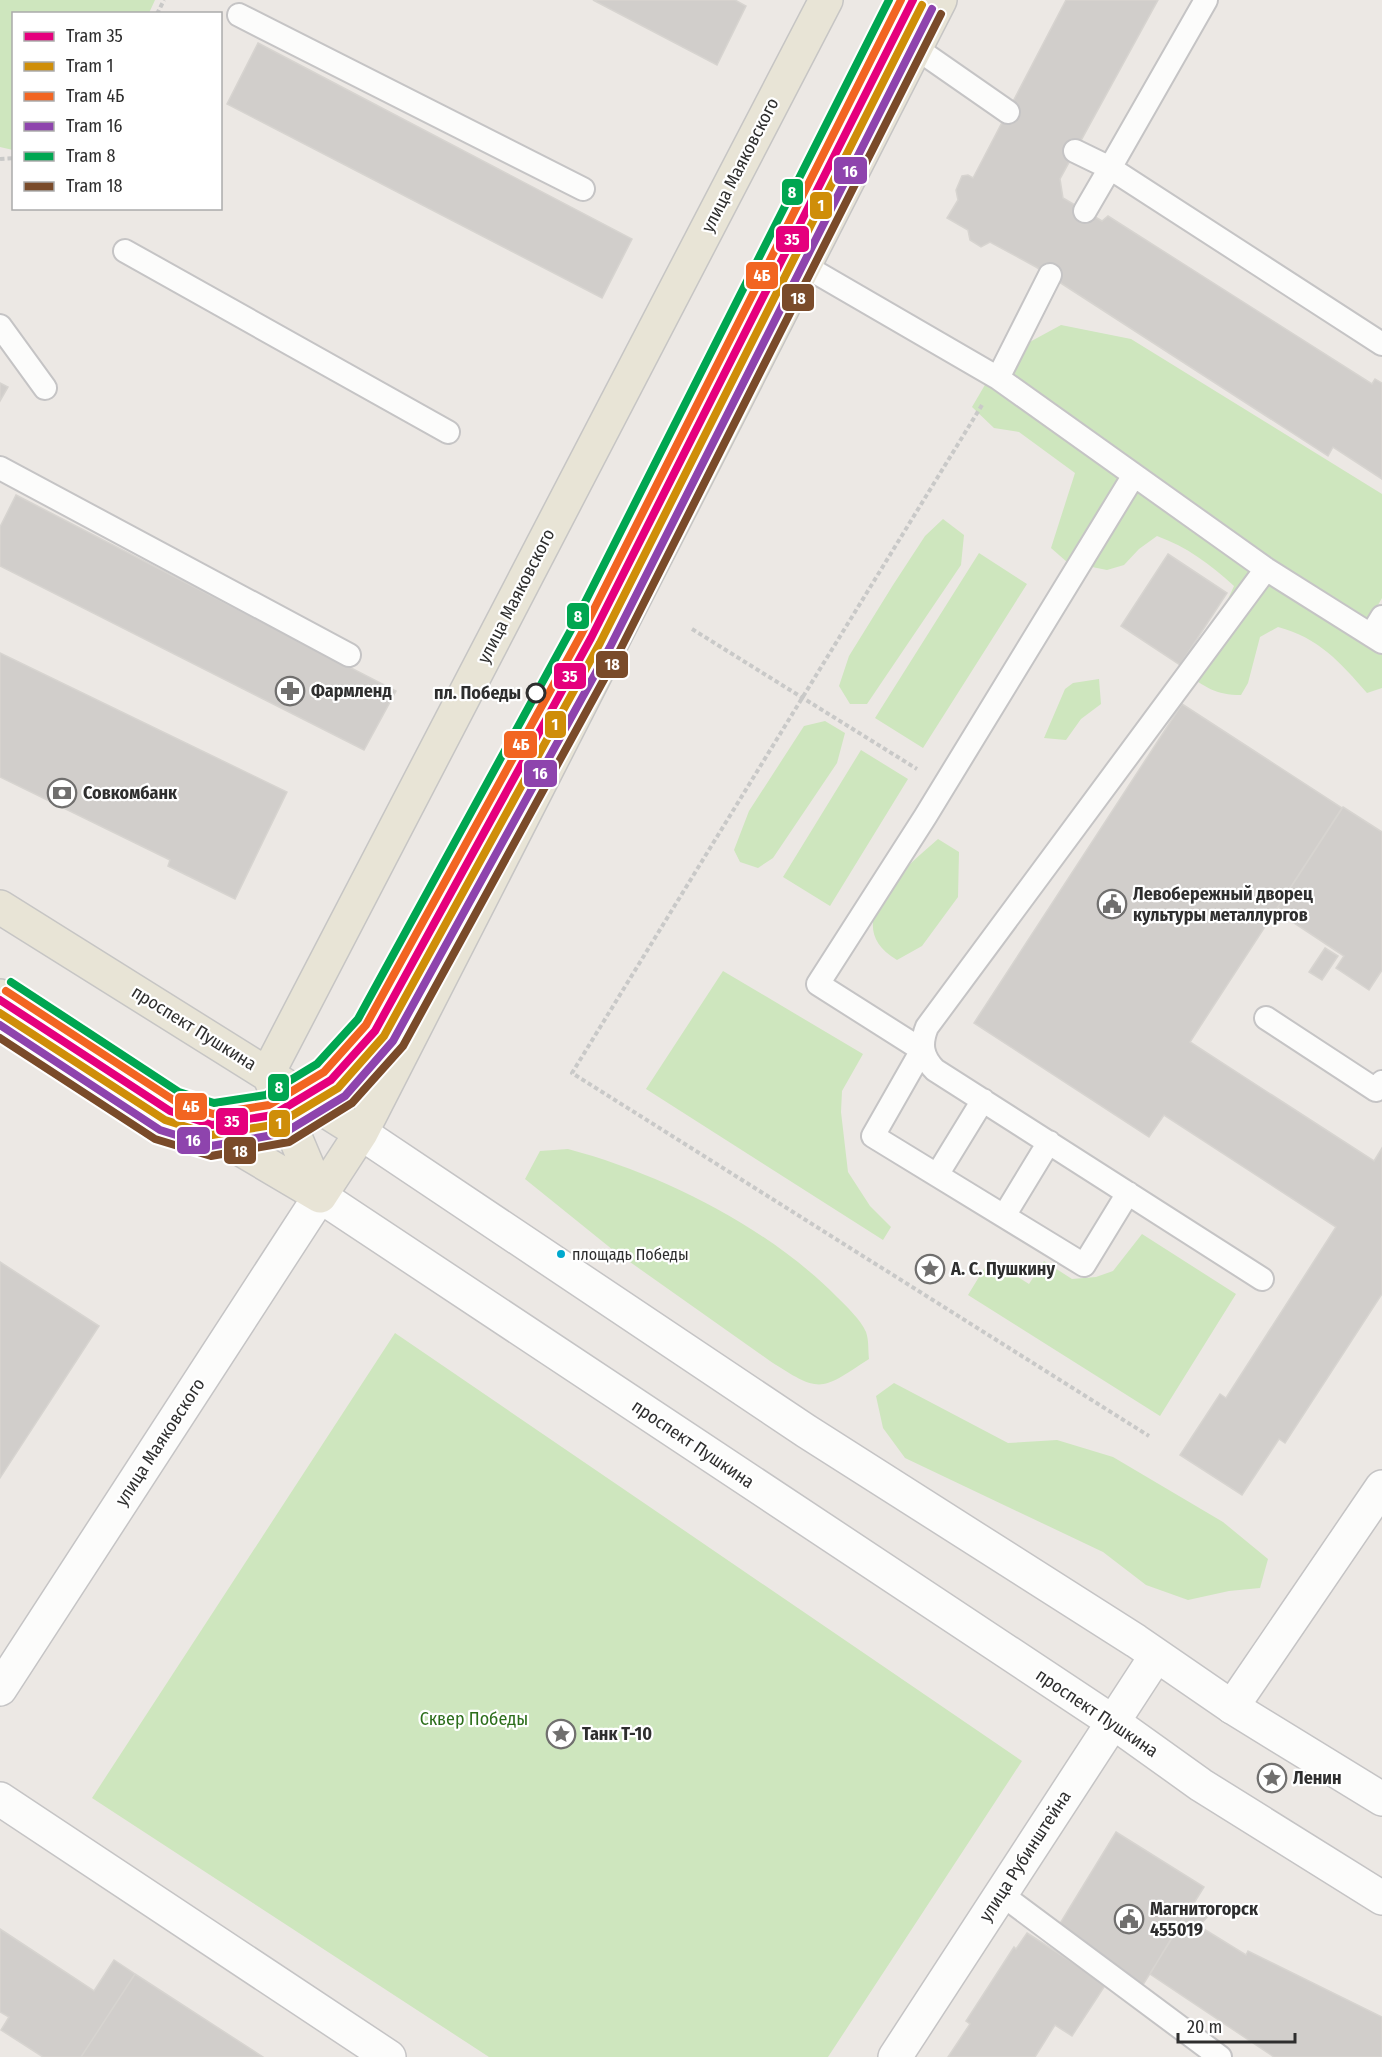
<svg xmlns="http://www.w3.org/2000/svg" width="1382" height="2057" font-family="'Fira Sans Condensed',sans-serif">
	<rect width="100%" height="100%" fill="#ece8e4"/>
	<path fill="#cee6be" d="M0,0H155L149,13L14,14L13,150L0,147Z
		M1061,325L1131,339L1382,494V598L1378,605L1382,619V688L1367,693C1340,662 1319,638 1278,627L1260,637L1248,683L1241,695C1216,695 1204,687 1185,672L1219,619L1234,586C1210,564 1187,547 1157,536L1139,549L1124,565L1107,570L1067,562L1051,548L1075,473L1019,432L994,428L972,407L996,366L1026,344Z
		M943,519L964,535L961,565L867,704H850L839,686L849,656L893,585L925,536Z
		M979,553L1027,584L923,748L875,718Z
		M1099,679L1101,704L1081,719L1066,740L1044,738L1065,689L1073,683Z
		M825,721L845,733L837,763L773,858L758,868L740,862L734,850L749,811L804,726Z
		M861,750L908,779L830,906L783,877Z
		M938,839L959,852L958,897L922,946L897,960C836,924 906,867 938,839Z
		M723,971L863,1054L842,1091L841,1112L848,1172L870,1206L891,1227L883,1240L646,1089Z
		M568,1149C662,1174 768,1227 837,1297C846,1306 861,1320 866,1332C869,1340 868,1351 869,1359C820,1391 821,1394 770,1361L613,1250L525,1179L540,1151Z
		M1142,1234L1236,1294L1160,1416L968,1295L990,1259L1029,1284L1044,1261L1072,1279L1096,1277L1113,1271Z
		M395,1333L1022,1761L828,2057H489L92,1798Z
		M894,1383L1008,1443L1057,1440L1113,1457L1223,1522L1268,1559L1260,1588L1229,1591L1188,1600L1146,1585L1103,1552L905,1458L883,1428L876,1396Z"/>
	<path fill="#d1cecb" stroke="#d7d4d0" stroke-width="1.5" d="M593,0H735L746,6L717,65Z
		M1066,0H1158L1060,179L1063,198L1102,221L1108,216L1372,384L1375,379L1382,383V479L1333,447L1328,456L1036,267L990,242L981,247L970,240L968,230L947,218L958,200L956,190L962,176L968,175L973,178Z
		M258,43L632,239L602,298L227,104Z
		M0,383L8,387L0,401Z
		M16,495L396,691L364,750L0,566V527Z
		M1168,554L1227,593L1180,665L1121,626Z
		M0,653L287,792L235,899L168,866L170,860L0,777Z
		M1182,704L1342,808L1190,1042L1374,1161L1382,1148V1294L1285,1443L1279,1439L1242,1495L1180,1455L1220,1394L1226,1398L1336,1227L1164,1115L1149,1137L974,1023Z
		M1343,807L1382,832V970L1369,990L1336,968L1344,956L1288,919L1290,916L1278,907Z
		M1325,948L1338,956L1322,980L1309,972Z
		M0,1262L99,1326L0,1478Z
		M1116,1832L1204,1887L1141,1988L1056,1930Z
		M1193,1902L1211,1913L1199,1926L1246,1955L1248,1951L1382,2017V2057H1274L1150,1974Z
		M0,1929L94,1991L114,1960L135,1974L81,2057H43L1,2030L9,2017L0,2012Z
		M1027,1933L1106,1984L1072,2036L1055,2025L1035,2057H948L970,2024L966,2021L1014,1947L1016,1949Z
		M135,1974L263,2057H81Z"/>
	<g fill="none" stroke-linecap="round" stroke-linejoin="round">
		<g stroke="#c5c4c5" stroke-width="26">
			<path id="service" d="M239,15L583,189
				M916,48L1008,112
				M1075,151L1110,168L1206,0
				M1085,211L1110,168L1382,344
				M125,251L448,432
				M805,266L998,378L1266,569L1382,642
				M0,326L45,388
				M998,378L1050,275
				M0,468L349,655
				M1371,635L1382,617
				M1266,1018L1376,1090L1382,1082
				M937,1175L983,1100
				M1128,1193L1084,1265L873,1136L922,1050L818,984L925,817L1134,475
				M1004,1216L1049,1142
				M1262,1279L935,1070C922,1057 920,1044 927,1027L1266,569
				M1001,1894L1220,2057"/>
		</g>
		<g stroke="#c5c4c5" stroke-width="36">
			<path id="minor" d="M1232,1707L1382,1487
				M0,1799L389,2057
				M895,2057L1113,1722"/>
		</g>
		<g stroke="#c5c4c5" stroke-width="36">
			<path id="tertiary" d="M0,1689L320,1196"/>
		</g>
		<g stroke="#c5c4c5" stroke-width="36">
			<path id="secondary" d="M361,1133L806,1431L1136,1641L1232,1707L1382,1799
				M320,1196L1113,1722L1201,1785L1382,1898
				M1113,1722L1156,1656"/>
		</g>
		<g stroke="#c6c5c4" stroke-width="36">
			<path id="primary" d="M0,907L361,1133
				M0,996L210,1131L320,1196
				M268,1073L826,0
				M268,1073L320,1196
				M320,1196L361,1133L940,0"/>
		</g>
		<path stroke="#c9c9c8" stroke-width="4" stroke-dasharray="4.5 3" stroke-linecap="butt" d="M157,14L164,0
			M0,159L14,158
			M982,405L572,1073L1149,1436
			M692,629L917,769"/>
		<use href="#service" stroke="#fcfcfb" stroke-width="22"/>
		<use href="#minor" stroke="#fcfcfb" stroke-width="33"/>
		<use href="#tertiary" stroke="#fcfcfb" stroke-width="33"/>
		<use href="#secondary" stroke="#fcfcfb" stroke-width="33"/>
		<use href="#primary" stroke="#e8e4d6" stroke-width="33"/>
		<g stroke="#fff" stroke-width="12">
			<path id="tram-1" d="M0,1000L170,1111L212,1125L273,1115L331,1080L375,1031L591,638L913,0"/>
		</g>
		<g stroke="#fff" stroke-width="12">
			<path id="tram-2" d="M0,1013L165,1120L212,1135L278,1124L338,1088L384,1036L600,643L922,5"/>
		</g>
		<g stroke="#fff" stroke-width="12">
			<path id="tram-3" d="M6,991L175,1101L213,1114L269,1105L324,1072L366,1025L582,633L901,0"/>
		</g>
		<g stroke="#fff" stroke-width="12">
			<path id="tram-4" d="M0,1025L160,1130L211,1146L284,1133L345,1096L393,1041L610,647L932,9"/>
		</g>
		<g stroke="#fff" stroke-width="12">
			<path id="tram-5" d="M11,982L179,1092L214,1103L266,1095L317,1064L358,1019L572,628L889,0"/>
		</g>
		<g stroke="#fff" stroke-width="12">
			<path id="tram-6" d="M0,1038L155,1139L211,1156L289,1142L352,1103L403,1046L619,652L941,14"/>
		</g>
		<use href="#tram-1" stroke="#e5007d" stroke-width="8"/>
		<use href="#tram-2" stroke="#cf8e09" stroke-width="8"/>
		<use href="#tram-3" stroke="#f26522" stroke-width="8"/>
		<use href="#tram-4" stroke="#8e44ad" stroke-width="8"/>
		<use href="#tram-5" stroke="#00a651" stroke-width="8"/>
		<use href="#tram-6" stroke="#7a4b2a" stroke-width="8"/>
	</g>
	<defs>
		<g id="pharmacy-ring" transform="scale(1.5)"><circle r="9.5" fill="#fff" stroke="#706f6e" stroke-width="1.5"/><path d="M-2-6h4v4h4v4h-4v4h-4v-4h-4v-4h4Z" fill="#706f6e"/></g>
		<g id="bank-ring" transform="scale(1.5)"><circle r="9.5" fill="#fff" stroke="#706f6e" stroke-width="1.5"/><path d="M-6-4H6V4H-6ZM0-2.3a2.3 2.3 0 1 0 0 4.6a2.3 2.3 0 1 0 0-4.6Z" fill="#706f6e"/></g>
		<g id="civic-ring" transform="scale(1.5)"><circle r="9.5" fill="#fff" stroke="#706f6e" stroke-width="1.5"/><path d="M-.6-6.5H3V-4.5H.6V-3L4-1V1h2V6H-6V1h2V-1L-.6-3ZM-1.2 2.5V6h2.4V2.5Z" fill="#706f6e"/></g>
		<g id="sight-ring" transform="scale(1.5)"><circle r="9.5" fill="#fff" stroke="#706f6e" stroke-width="1.5"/><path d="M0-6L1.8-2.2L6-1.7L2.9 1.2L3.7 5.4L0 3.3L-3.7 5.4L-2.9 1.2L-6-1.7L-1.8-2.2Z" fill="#706f6e"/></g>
	</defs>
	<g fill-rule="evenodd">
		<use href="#pharmacy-ring" x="290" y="691"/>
		<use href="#bank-ring" x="62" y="793"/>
		<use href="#civic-ring" x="1112" y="904"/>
		<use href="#sight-ring" x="930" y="1269"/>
		<use href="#sight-ring" x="561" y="1734"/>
		<use href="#sight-ring" x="1272" y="1778"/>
		<use href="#civic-ring" x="1129" y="1919"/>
	</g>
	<circle fill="#fff" stroke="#2e2e2e" stroke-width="3" cx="536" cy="693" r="9"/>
	<circle fill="#00a9ce" stroke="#fff" stroke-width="2" cx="561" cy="1254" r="5"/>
	<g text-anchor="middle" stroke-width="4.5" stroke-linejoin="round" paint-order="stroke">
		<g font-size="16" fill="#2e2e2e" stroke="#fff" text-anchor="start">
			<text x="572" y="1260">площадь Победы</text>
		</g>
		<g font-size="18" fill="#2e2e2e" stroke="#fff">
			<text transform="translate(740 165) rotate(-63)" y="6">улица Маяковского</text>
			<text transform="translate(516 596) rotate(-63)" y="6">улица Маяковского</text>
			<text transform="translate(194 1028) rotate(32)" y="6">проспект Пушкина</text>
			<text transform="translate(160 1442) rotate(-57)" y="6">улица Маяковского</text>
			<text transform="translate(693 1444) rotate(34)" y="6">проспект Пушкина</text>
			<text transform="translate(1097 1713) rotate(34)" y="6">проспект Пушкина</text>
			<text transform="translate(1025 1856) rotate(-57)" y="6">улица Рубинштейна</text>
		</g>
		<g font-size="18" font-weight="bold" fill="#2e2e2e" stroke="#fff" text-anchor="start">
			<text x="311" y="697">Фармленд</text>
			<text x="83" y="799">Совкомбанк</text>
			<text x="1133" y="900">Левобережный дворец<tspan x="1133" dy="21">культуры металлургов</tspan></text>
			<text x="951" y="1275">А. С. Пушкину</text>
			<text x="582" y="1740">Танк Т-10</text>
			<text x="1293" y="1784">Ленин</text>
			<text x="1150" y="1915">Магнитогорск<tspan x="1150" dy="21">455019</tspan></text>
		</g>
		<g font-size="18" font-weight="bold" fill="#2e2e2e" stroke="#fff" text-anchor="end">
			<text x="521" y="699">пл. Победы</text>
		</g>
		<g font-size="18" fill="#2c6e1b" stroke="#fff">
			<text x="474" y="1725">Сквер Победы</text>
		</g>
	</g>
	<g stroke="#fff" stroke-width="2">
		<rect x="833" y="156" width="35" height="29" rx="6" fill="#8e44ad"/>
		<rect x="781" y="178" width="23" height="28" rx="6" fill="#00a651"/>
		<rect x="809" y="191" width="24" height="29" rx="6" fill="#cf8e09"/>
		<rect x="775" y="225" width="35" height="28" rx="6" fill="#e5007d"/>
		<rect x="745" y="261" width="34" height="29" rx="6" fill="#f26522"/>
		<rect x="781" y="283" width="34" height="29" rx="6" fill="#7a4b2a"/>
		<rect x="566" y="602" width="24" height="28" rx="6" fill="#00a651"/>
		<rect x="595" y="650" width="34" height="29" rx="6" fill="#7a4b2a"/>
		<rect x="553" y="662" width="34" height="28" rx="6" fill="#e5007d"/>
		<rect x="544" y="710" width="23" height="29" rx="6" fill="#cf8e09"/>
		<rect x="503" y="730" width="35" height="29" rx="6" fill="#f26522"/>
		<rect x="523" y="759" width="35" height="29" rx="6" fill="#8e44ad"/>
		<rect x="267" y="1073" width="23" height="29" rx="6" fill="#00a651"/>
		<rect x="174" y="1092" width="34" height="29" rx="6" fill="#f26522"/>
		<rect x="215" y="1107" width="34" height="29" rx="6" fill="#e5007d"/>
		<rect x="268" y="1109" width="23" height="29" rx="6" fill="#cf8e09"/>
		<rect x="176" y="1126" width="35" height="29" rx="6" fill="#8e44ad"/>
		<rect x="223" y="1136" width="34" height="29" rx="6" fill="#7a4b2a"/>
	</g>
	<g font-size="16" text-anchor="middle" font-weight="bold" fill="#fff">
		<text x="850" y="177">16</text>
		<text x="792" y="198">8</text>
		<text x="821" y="211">1</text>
		<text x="792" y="245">35</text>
		<text x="762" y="281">4Б</text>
		<text x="798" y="304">18</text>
		<text x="578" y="622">8</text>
		<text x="612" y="670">18</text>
		<text x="570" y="682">35</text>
		<text x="555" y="730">1</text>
		<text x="521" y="750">4Б</text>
		<text x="540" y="779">16</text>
		<text x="279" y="1093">8</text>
		<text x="191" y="1112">4Б</text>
		<text x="232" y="1127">35</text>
		<text x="279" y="1129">1</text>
		<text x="193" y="1146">16</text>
		<text x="240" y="1157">18</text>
	</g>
	<rect x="12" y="12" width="210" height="198" fill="#ffffff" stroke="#ababab" stroke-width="1.5"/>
	<rect x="24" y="32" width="30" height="9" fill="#e5007d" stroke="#ababab" stroke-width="1.5"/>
	<text x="66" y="42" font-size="18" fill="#2e2e2e">Tram 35</text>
	<rect x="24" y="62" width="30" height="9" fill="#cf8e09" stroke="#ababab" stroke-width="1.5"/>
	<text x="66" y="72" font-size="18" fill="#2e2e2e">Tram 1</text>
	<rect x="24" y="92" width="30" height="9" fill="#f26522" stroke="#ababab" stroke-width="1.5"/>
	<text x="66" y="102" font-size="18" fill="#2e2e2e">Tram 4Б</text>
	<rect x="24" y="122" width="30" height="9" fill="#8e44ad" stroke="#ababab" stroke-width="1.5"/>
	<text x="66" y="132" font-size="18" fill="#2e2e2e">Tram 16</text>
	<rect x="24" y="152" width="30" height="9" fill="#00a651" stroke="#ababab" stroke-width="1.5"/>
	<text x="66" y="162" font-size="18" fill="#2e2e2e">Tram 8</text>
	<rect x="24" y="182" width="30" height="9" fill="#7a4b2a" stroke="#ababab" stroke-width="1.5"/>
	<text x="66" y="192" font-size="18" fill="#2e2e2e">Tram 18</text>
	<path d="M1178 2033v9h117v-9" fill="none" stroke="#2e2e2e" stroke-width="3"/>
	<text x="1187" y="2033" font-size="18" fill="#2e2e2e" stroke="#ffffff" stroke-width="4.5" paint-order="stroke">20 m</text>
</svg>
